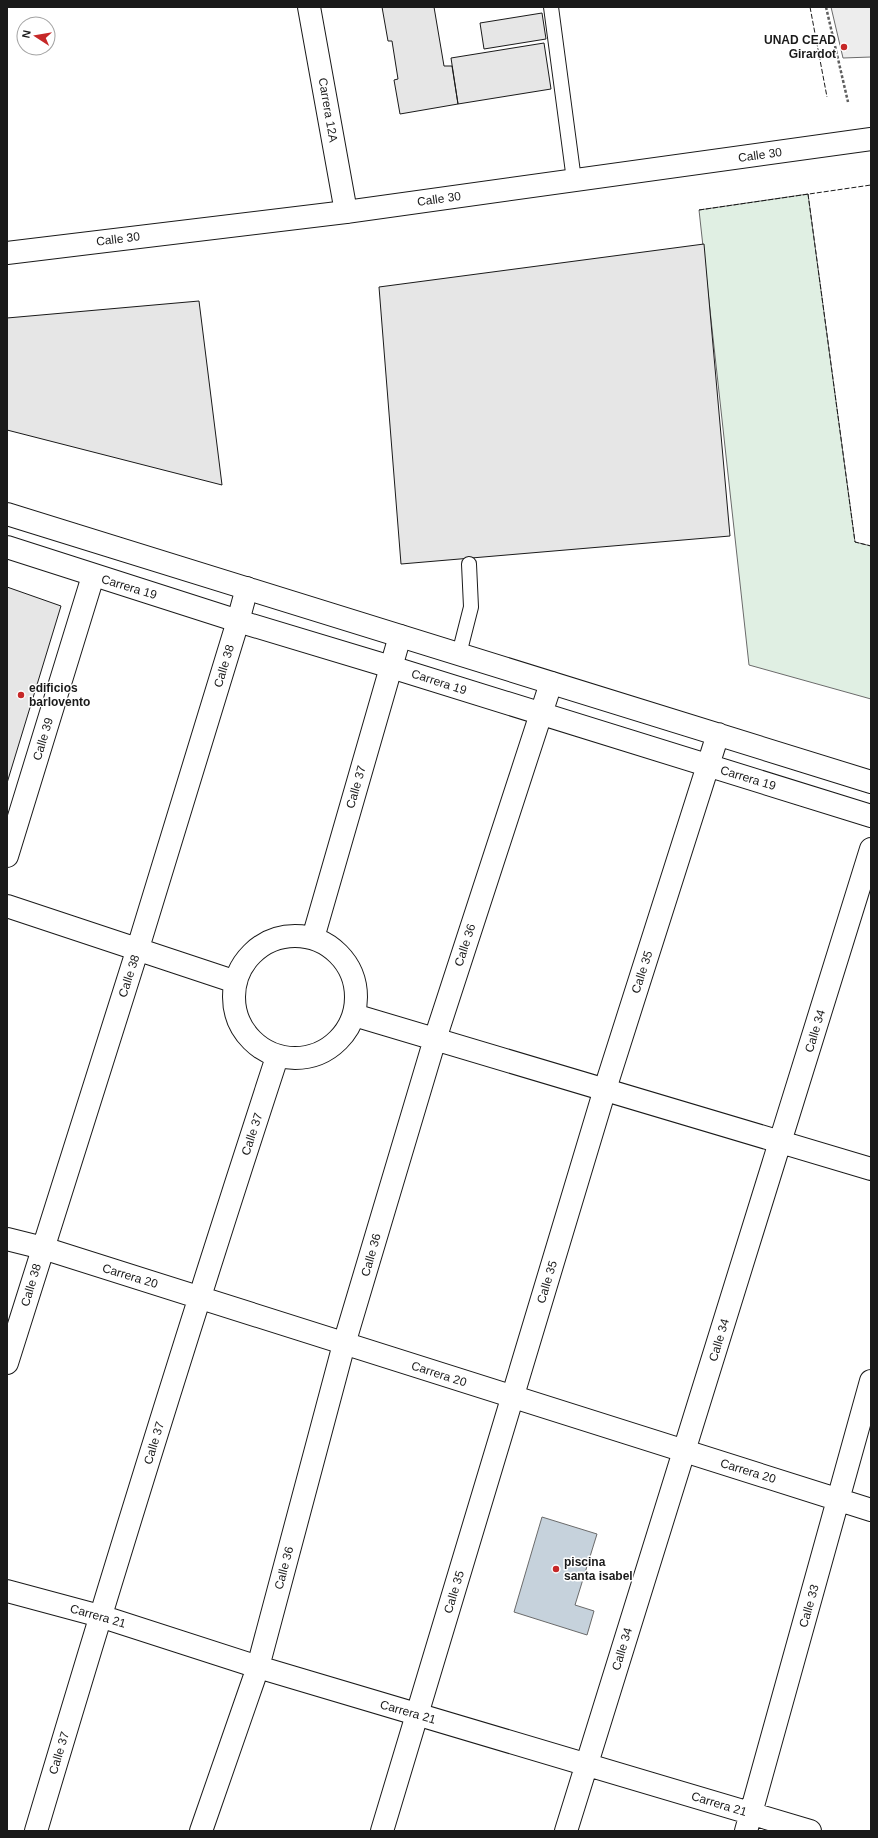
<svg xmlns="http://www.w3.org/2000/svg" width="878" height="1838" font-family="Helvetica,sans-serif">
	<rect width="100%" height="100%" fill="#fff"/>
	<path fill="#e0efe3" stroke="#6a6a6a" d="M808,194L855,542L871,546V699L749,665L699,210Z"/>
	<path fill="#ededed" stroke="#6a6a6a" d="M831,7H871V57L843,58Z"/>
	<path fill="#c6d2dc" stroke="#6a6a6a" d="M542,1517L597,1534L575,1605L594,1611L587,1635L514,1612Z"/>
	<path fill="#e6e6e6" stroke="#1a1a1a" d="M382,7H434L444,66H452L458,104L400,114L394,80L398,79L392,41H388Z
		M542,13L546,39L484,49L480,23Z
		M544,43L551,89L458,104L451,58Z
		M704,244L730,536L401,564L379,287Z
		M199,301L222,485L7,430V318Z
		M7,587L61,606L7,783Z"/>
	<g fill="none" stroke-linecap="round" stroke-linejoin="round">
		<g stroke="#1a1a1a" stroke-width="16">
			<path id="lane" d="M551,7L574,180
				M459,654L471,607L469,564"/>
		</g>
		<g stroke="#1a1a1a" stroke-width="24">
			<path id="street" d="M309,7L346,212
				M7,856L93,576
				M7,906L236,982
				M234 997a61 61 0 1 1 122 0a61 61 0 1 1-122 0Z
				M313,938L400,636
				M354,1015L871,1169
				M7,1239L43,1248L871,1510
				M7,1363L138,948L238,621L247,588
				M7,1591L100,1616L258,1667L810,1831
				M36,1831C113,1572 193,1314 277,1057
				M201,1831L258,1667L344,1344L435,1039L551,683
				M566,1831L871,849
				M746,1831L871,1381"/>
		</g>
		<g stroke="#1a1a1a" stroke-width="24">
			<path id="secondary" d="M7,514L871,782
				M7,547L238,621L391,667L871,816
				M382,1831L605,1089L718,734"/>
		</g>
		<g stroke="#1a1a1a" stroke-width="24">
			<path id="primary" d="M7,253L346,212L871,139"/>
		</g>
		<path stroke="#5f5f5f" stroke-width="2.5" stroke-dasharray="3 2" stroke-linecap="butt" d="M826,7L848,102"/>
		<use href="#lane" stroke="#fff" stroke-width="14"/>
		<use href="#street" stroke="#fff" stroke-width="22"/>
		<use href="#secondary" stroke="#fff" stroke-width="22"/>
		<use href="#primary" stroke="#fff" stroke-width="22"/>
		<path stroke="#1a1a1a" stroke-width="1" stroke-dasharray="5 2" stroke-linecap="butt" d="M810,7L827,97
			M808,194L855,542L871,546
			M699,210L871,185"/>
	</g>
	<g fill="#c62828" stroke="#fff" stroke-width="1.5">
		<circle cx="844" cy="47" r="4"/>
		<circle cx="21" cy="695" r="4"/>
		<circle cx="556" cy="1569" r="4"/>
	</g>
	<g text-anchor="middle" stroke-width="3" stroke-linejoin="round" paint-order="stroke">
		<g font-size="12" font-weight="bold" fill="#1a1a1a" stroke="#fff" text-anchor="start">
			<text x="836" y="44" text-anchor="end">UNAD CEAD<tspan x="836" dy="14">Girardot</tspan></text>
			<text x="29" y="692">edificios<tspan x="29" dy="14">barlovento</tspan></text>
			<text x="564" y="1566">piscina<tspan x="564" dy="14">santa isabel</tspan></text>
		</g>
		<g font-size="12" fill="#1a1a1a" stroke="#fff">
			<text transform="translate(328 110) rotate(80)" y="4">Carrera 12A</text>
			<text transform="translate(760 155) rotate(-8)" y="4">Calle 30</text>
			<text transform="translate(439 199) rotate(-8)" y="4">Calle 30</text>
			<text transform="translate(118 239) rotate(-7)" y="4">Calle 30</text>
			<text transform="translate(129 587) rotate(17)" y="4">Carrera 19</text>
			<text transform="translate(224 666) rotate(-73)" y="4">Calle 38</text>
			<text transform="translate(439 682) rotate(18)" y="4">Carrera 19</text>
			<text transform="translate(43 739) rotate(-73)" y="4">Calle 39</text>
			<text transform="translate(748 778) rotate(17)" y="4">Carrera 19</text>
			<text transform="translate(356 787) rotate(-74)" y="4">Calle 37</text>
			<text transform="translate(465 945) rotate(-72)" y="4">Calle 36</text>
			<text transform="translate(642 972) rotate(-72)" y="4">Calle 35</text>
			<text transform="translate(129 976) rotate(-72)" y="4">Calle 38</text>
			<text transform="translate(815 1031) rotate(-73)" y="4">Calle 34</text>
			<text transform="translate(252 1134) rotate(-72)" y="4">Calle 37</text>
			<text transform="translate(371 1255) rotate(-74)" y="4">Calle 36</text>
			<text transform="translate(130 1276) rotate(17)" y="4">Carrera 20</text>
			<text transform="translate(547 1282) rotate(-73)" y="4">Calle 35</text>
			<text transform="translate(31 1285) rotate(-73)" y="4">Calle 38</text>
			<text transform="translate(719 1340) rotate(-73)" y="4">Calle 34</text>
			<text transform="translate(439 1374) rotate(18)" y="4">Carrera 20</text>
			<text transform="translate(154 1443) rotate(-73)" y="4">Calle 37</text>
			<text transform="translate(748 1471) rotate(17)" y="4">Carrera 20</text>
			<text transform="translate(284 1568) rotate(-75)" y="4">Calle 36</text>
			<text transform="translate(454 1592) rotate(-73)" y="4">Calle 35</text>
			<text transform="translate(809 1606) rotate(-74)" y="4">Calle 33</text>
			<text transform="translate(98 1616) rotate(16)" y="4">Carrera 21</text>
			<text transform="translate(622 1649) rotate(-73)" y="4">Calle 34</text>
			<text transform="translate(408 1712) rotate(16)" y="4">Carrera 21</text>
			<text transform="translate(59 1753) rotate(-73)" y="4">Calle 37</text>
			<text transform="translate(719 1804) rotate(17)" y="4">Carrera 21</text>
		</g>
	</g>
	<rect width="878" height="1838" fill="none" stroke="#1a1a1a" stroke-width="16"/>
	<g transform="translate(36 36) rotate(282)"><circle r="19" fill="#ffffff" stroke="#a3a3a3"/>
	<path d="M0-3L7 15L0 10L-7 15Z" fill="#c62828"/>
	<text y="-6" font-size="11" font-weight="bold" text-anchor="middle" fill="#1a1a1a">N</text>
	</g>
</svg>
